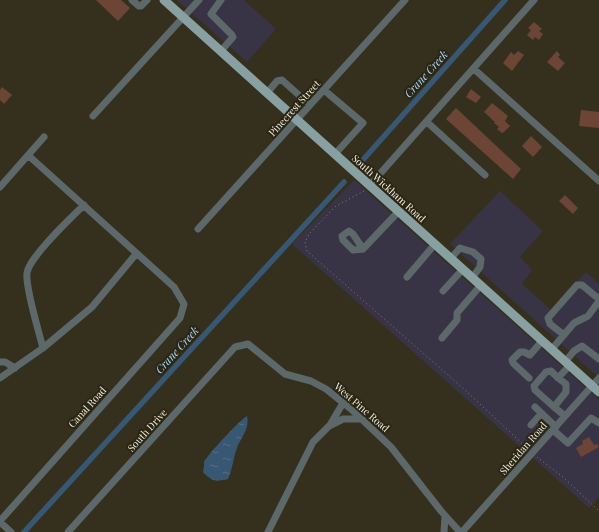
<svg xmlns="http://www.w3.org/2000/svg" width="599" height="532" font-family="'Playfair Display',serif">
	<defs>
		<pattern id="water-ripples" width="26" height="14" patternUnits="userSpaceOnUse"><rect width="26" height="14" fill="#375773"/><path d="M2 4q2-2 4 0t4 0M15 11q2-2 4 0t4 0" fill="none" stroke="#557087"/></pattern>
	</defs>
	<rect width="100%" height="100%" fill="#35301d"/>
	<path fill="#393445" d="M177,0H244L276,29L247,62Z
		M354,180L586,388L528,454L292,244Z
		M500,191L543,231L520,257L532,270L522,284L551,310L586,272L599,284V373L597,376L450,244Z
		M591,392L599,400V497L589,508L533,458Z"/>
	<path fill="url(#water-ripples)" d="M247,416C250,429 241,437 237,448C233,458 233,468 228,479C216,482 211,481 203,472C204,469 204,465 204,462C207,455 241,419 247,416Z"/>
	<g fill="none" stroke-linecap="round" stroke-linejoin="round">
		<path stroke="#375773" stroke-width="5.5" d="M362,161L505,0
			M24,532L344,182"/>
	</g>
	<path fill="#6c4537" d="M96,0H121L130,8L118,21Z
		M534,22L542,29L539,31L543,34L539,40L535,37L533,40L527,35L531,30L528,28Z
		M518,51L524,55L512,71L503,63L511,52L514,55Z
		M557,51L560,55L558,57L565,63L558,71L547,62Z
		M2,87L12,95L4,104L0,100V90Z
		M471,89L481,97L476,103L466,97Z
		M492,103L508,116L505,121L510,126L504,132L502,133L497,129L499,127L494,123L495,122L484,112Z
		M456,108L521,169L513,179L446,119Z
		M581,110L599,112V128L579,126Z
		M531,136L542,147L533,157L522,146Z
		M565,195L578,208L573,214L559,201Z
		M589,437L594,445L597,444L599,447L581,457L576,448L583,444L582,441Z"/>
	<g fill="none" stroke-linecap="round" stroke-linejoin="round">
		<path stroke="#848070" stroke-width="1" stroke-dasharray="1 3" stroke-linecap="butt" d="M364,191L336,206L309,234L305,242L307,251L465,390L527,448
			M537,457L563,477L599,511"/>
		<path stroke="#5c6869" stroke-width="7" d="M132,0L139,6H141L147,0
			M221,51L233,37L232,35L211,14L221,0
			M474,69L599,181
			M324,90L363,123L335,154
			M267,93L277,81L282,80L310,105
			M93,116L199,0
			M427,122L485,175
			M370,185L534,0
			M0,187L44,137
			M198,229L405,0
			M363,249L353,234L349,231L342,236L343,240L353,250L363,249L399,211
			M451,258L460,248L473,252L481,259L480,267L472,278
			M407,277L435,244
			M443,291L463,269
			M564,335L550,324L548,318L577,285H582L599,299
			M442,338L457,320V313L481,285
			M43,348C39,332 25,287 27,273C29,257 71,218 84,205
			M552,349L574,323L588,316L599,301
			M0,362H5L15,368
			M565,362L574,351L582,346L599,359
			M0,378L43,348L92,307L136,254
			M529,378L513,363L512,360L520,352H524L530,355L542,341
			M535,407L556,427
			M554,407L535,390L534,386L546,372L551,371L558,378
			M565,416L554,407L566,392V384L558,378L570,365
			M331,425L343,419H362
			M531,425L541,414
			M553,430L568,443L591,418L599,423
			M0,521L180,318L184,304L174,287L29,156
			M0,522L11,532
			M68,532L235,347L248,344L285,374L311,381L326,389L351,409L391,447L441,511L460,532
			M268,532L313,442L330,425L343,403
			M444,532L445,516
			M462,532L599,378"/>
		<path stroke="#88a0a1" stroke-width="9" d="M164,0L599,392"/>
	</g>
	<g text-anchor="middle" stroke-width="4" stroke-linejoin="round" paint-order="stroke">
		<g font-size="10" fill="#f4f1e5" stroke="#2b2613">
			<text transform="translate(294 108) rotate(-48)" y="4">Pinecrest Street</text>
			<text transform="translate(389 188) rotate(42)" y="4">South Wickham Road</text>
			<text transform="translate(87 407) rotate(-48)" y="4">Canal Road</text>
			<text transform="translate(362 407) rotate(41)" y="4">West Pine Road</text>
			<text transform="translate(147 430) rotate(-48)" y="4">South Drive</text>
			<text transform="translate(523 448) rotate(-49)" y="4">Sheridan Road</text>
		</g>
		<g font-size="11" font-style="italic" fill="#abd7fe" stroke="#2b2613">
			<text transform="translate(426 74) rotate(-48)" y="4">Crane Creek</text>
			<text transform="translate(177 350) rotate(-48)" y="4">Crane Creek</text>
		</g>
	</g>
</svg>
